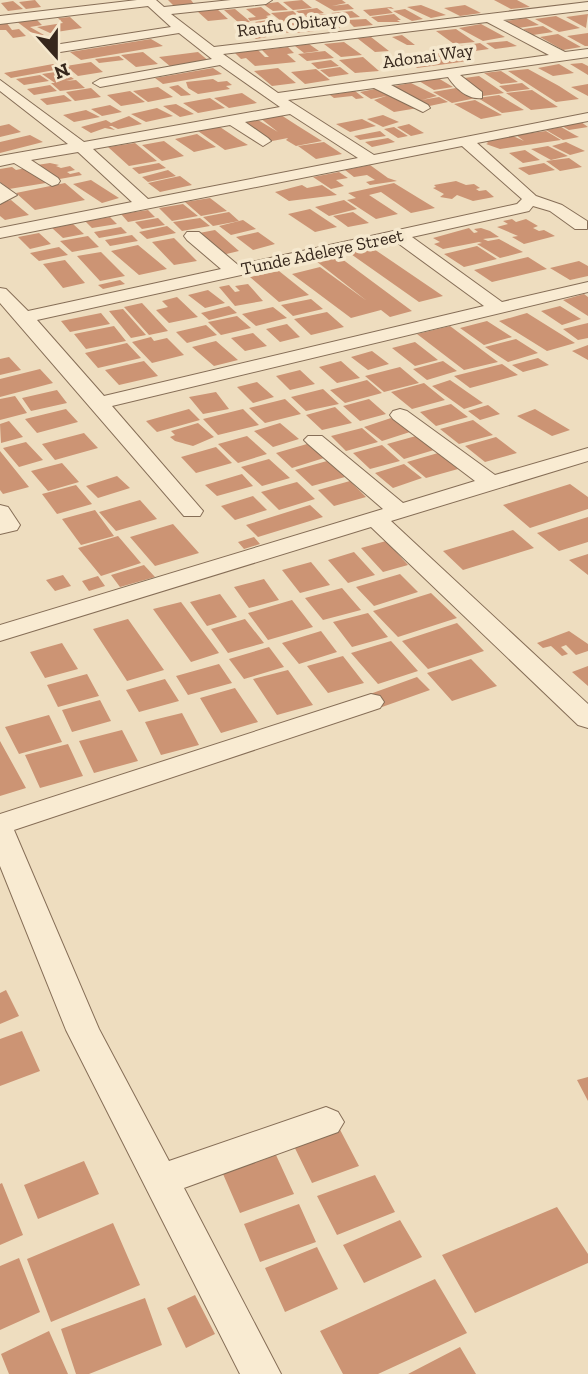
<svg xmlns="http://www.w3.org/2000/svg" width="588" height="1374" font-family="'Zilla Slab',serif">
	<rect width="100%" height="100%" fill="#eeddbf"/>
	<path fill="#cc9474" d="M35,0L41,7L26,9L19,2Z
		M168,0H191L194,4L174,6Z
		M302,0L312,8L293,10L283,2Z
		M315,0H342L346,3L332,6L348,4L354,9L334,11Z
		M494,0H517L530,7L511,9Z
		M13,1L23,9L8,11L1,3Z
		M278,2L288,10L273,11L263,4Z
		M421,5L446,15L431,18L407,7Z
		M465,5L481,13L460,16L444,8Z
		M261,7L271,15L266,16L270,18L250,21L248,18L256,17L246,9Z
		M391,7L394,9L387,8L393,13L370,16L363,10Z
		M317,8L324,13L303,16L296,11Z
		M217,9L228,19L208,21L197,11Z
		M235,9L247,19L250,22L239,23L224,10Z
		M405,9L423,19L412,21L393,11Z
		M293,11L305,22H302L314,31L296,33L271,13Z
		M352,11L360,17L339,19L331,13Z
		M326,14L340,28L326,29L305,16Z
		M394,14L401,20H397L400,22H378L371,17Z
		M588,14L586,28L566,17Z
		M556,16L580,28L559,32L535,19Z
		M70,17L82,28L50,33L37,27L63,23L58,18Z
		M35,18L42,25L30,27L44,35L36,36L16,21Z
		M526,18L539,25L518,28L506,21Z
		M274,19L292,32L272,35L255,22Z
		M366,19L373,25L354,27L347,20Z
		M6,22L12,30L19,29L26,36L13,38L6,30H0V23Z
		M481,24L505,37L483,41L459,28Z
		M543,26L553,32L533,35L523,29Z
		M243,28H255L267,37L256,39Z
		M456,29L475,42L454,44L436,31Z
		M588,33V46H585L567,36Z
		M558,34L581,47L563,50L540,37Z
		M402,35L406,38L415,45H407L392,37Z
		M371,37L389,51L375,52L357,38Z
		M151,39L163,46L81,60L70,52Z
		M507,41L517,46L495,49L486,43Z
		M344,42L362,55L341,57L324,44Z
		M480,43L489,49L468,52L460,46Z
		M309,44L319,51L304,53L295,46Z
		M288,47L294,53L287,54L296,62L255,66L246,58L241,59L233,51L256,48L265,57H269L262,50Z
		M325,51L334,58L307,61L298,54Z
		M453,51L468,61L417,68L403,57Z
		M143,52L158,64L136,67L121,55Z
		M198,52L210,62L171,67L159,57Z
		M119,56L124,60L99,63L95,59Z
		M363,57L379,71L355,73L339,60Z
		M331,60L339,66L318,69L311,63Z
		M91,62L103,72L78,76L66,66Z
		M582,63L588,66V75L570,64Z
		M53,64L60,69L11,78L4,73Z
		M559,64L574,73L553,76L538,68Z
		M340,67L349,74L329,77L320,70Z
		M213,68L222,74L163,84L155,78Z
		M278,68L296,83L272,86L254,71Z
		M316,69L330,80L305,84L291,72Z
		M528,69L559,86L579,99L556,102L508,71Z
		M62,71L74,79L66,81L76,80L85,88L60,91L51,83H55L42,74Z
		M501,71L518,82L501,84L484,73Z
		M40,75L49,81L24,85L16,79Z
		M479,76L504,93L483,96L457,79Z
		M438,78L453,87L434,90L419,81Z
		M213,79L218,82L227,81L232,85L226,86L230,89L198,94L188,88L186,82Z
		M411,83L437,96L422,100L439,97L448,102L425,107L389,87Z
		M522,83L530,89L507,92L499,86Z
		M588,84V96L571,87Z
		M50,85L57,91L34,95L27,89Z
		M178,85L191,95L181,96L169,87Z
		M158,87L173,97L148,102L133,91Z
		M91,88L101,97L75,101L66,92Z
		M380,88L418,108L394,112L374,100L386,96L371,99L360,92Z
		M456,88L476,98L452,103L433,92Z
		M532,90L558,107L531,110L506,93Z
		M130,91L145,102L121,106L107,95Z
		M355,91L364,98L356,99L352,96L334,98L330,95Z
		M242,93L257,103L229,108L214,98Z
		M64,95L72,101L47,105L40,99Z
		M499,95L524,110L502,113L478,98Z
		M210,98L225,108L198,113L183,103Z
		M475,100L502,115L481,119L454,104Z
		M176,104L194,114L180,117L163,106Z
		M110,105L122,112L102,116L91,109Z
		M157,108L173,116L146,122L131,114Z
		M86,110L100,117L74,122L63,115Z
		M281,115L298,126L322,141L296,146L286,140L288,138L267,142L238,123L258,120L278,132L260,118Z
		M383,115L399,122L383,127L367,119Z
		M129,116L142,124L118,129L112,126H109L115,130L105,128L91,133L81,127L106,120L111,123Z
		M362,119L376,126L350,132L336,124Z
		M581,122L588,127L569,130L560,125Z
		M9,124L21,132L0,137V126Z
		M409,124L424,133L411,136L397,127Z
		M220,127L238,139L248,145L225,150L198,131Z
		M394,127L408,136L398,138L384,129Z
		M561,127L575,135L579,137L563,140L546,130Z
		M380,131L386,136L360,140L354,136Z
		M546,131L561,140L500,149L486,144L488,143L486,141L513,136L524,141L516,135Z
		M197,134L216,147L194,152L175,139Z
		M30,135L43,142L0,153V142Z
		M388,138L395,142L372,147L365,142Z
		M164,141L184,156L162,161L142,145Z
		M324,142L342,154L316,159L298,146Z
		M566,142L585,151L570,155L552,146Z
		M135,143L157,161L129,166L108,147Z
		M548,146L568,156L551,160L531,149Z
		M525,150L540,160L523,163L509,153Z
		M569,158L582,167L560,171L546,161Z
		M50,163L59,165L56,166L61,168L70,166L75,170L67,172L70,174L79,172L82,175L54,180L37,165Z
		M159,163L166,168L139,174L132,168Z
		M544,163L555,170L529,175L518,168Z
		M370,165L388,178L397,181L370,185L366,182L375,180L367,175L354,177L345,170Z
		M12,167L16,170L26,168L46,183L9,189L0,182V169Z
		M168,170L176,176L148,182L142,177Z
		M339,172L348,178L336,180L344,186L331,189L313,177Z
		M180,176L192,185L160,192L148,183Z
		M91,180L94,182L119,198L102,203L73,184Z
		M456,181L466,185L474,184L480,188L476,189L479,191L486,190L494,197L473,201L457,195L452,199L440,197L444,194L433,188L436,187L434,185Z
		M65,183L85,200L35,210L16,193Z
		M394,183L435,208L411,213L381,192L369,195L398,214L376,219L347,200L356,198L348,193Z
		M302,185L307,188L322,185L337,195L289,201L275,192Z
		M210,198L227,211L201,216L185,202Z
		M11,200L29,215L5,220L0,216V203Z
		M344,200L357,209L329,216L315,207Z
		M183,204L198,216L172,221L159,208Z
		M310,209L337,227L315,232L288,214Z
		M148,210L155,217L128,222L121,214Z
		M229,212L239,221L213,226L203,217Z
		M353,212L369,223L348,227L333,216Z
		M110,217L117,224L92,228L85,221Z
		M158,218L165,225L142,229L135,222Z
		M200,218L210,226L182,231L173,222Z
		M512,219L516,222L526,219L538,226L533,228L539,231L544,230L555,236L524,244L512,237L518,236L497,227L508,224L503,221Z
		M243,220L256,229L231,235L219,226Z
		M73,224L84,234L63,238L52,228Z
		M167,226L176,233L147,239L139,232Z
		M121,227L127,233L99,238L94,232Z
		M469,228L474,233L478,232L474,229L481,228L490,231L499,237L483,239L488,241L499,239L523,252L500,258L477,244L482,243L479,242L443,249L434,244L440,242L433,238Z
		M215,230L239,251L218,256L194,234Z
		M258,232L275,244L253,250L236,237Z
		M39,233L51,244L30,249L18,237Z
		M132,235L138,241L110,246L105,240Z
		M88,236L99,247L72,252L60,241Z
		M174,238L197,261L174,265L152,242Z
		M138,245L167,269L139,275L111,251Z
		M477,246L497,259L464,267L444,254Z
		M59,247L68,255L39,261L30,253Z
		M371,247L443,296L419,302L348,252Z
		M101,252L125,276L100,281L77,256Z
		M338,256L412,311L390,317L381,310L351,318L292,274L320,267L367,301L316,261Z
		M528,257L547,269L492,282L474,270Z
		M65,260L85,283L63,288L43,264Z
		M579,261L588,266V276L570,280L550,268Z
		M279,271L309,295L279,302L250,277Z
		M120,280L125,284L103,289L98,285Z
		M248,284L263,301L235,306L219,287L229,285L235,292L240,291L235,286Z
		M208,290L225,303L205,308L188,295Z
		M584,294L588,297V316L563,300Z
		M177,297L198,317L169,323L156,310L168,307L162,301Z
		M311,299L323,309L293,316L281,305Z
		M142,303L168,331L149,335L124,307Z
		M229,306L237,313L209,320L201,313Z
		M560,306L581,319L562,325L541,311Z
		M273,307L287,318L256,326L242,314Z
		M123,309L146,335L131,338L109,311Z
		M327,312L344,327L311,335L294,319Z
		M101,313L110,324L70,332L61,321Z
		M527,313L575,343L547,351L499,321Z
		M237,316L251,328L221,335L208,322Z
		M487,321L512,337L484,345L460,328Z
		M588,323V338L578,340L563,329Z
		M287,324L300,337L280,342L266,329Z
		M206,325L217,335L187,343L176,332Z
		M114,326L126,341L86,349L74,334Z
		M450,326L498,362L464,370L417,334Z
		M253,333L267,346L245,351L231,338Z
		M151,337L154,341L167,338L184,355L152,363L132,342Z
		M516,339L538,353L508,362L485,347Z
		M216,341L238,360L214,366L192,347Z
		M415,342L438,360L415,366L392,348Z
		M127,343L141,358L98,368L85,353Z
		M588,345V360L572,351Z
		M372,351L389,364L368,370L351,357Z
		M9,357L21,370L0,375V359Z
		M538,358L549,365L523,372L512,365Z
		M144,361L158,376L119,385L105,370Z
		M341,361L360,378L337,383L319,367Z
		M443,361L457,371L427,380L413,369Z
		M502,364L518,375L470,388L454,376Z
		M400,367L419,383L384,392L365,376Z
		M40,369L53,383L0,397V379Z
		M300,370L315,384L290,390L276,376Z
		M367,380L382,393L345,403L330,390Z
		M450,380L483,403L464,409L432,386Z
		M257,382L274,397L253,403L237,387Z
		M424,383L445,400L412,409L391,392Z
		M323,389L339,404L306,411L291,397Z
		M57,390L67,403L31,411L22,398Z
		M216,392L229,409L203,414L189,397Z
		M15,396L27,413L0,420V399Z
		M285,399L301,414L265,423L249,408Z
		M369,399L386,414L360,421L343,406Z
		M451,404L468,417L436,426L420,412Z
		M488,405L500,414L480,420L468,411Z
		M335,407L352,423L322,430L306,415Z
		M66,409L78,422L37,433L25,419Z
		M189,409L200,420L157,432L146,421Z
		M243,409L259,425L218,435L203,419Z
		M535,409L570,430L552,436L517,416Z
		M391,418L410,432L382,441L364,427Z
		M473,420L493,435L459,444L440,429Z
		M9,421L23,437L1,443L0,424Z
		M198,423L214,437L193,446L175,441L170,437L175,435L171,431Z
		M280,423L299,439L273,447L254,431Z
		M362,428L378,442L346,451L331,436Z
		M84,433L98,448L55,460L42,444Z
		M247,436L267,454L238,463L218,444Z
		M416,436L434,450L404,459L387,444Z
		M496,437L517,453L485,462L465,446Z
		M26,442L43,460L19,467L3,448Z
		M307,444L324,458L292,468L276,453Z
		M382,445L400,461L370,469L353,453Z
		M216,447L232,463L196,473L181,457Z
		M0,451L29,487L3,494L0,490Z
		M438,453L458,469L426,478L407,462Z
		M269,459L290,478L262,486L241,467Z
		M327,461L345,477L312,486L295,470Z
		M62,463L79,482L48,491L31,471Z
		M404,464L422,478L393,488L375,473Z
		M242,474L253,486L217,496L205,485Z
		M117,476L130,488L98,498L86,486Z
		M350,481L366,497L334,506L318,490Z
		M297,482L315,499L279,510L261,492Z
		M570,484L588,497V509L530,528L503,505Z
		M76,485L92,504L57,514L42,494Z
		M253,496L267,510L235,520L221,506Z
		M140,500L157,519L116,531L99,512Z
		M310,505L323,517L258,537L246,525Z
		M95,510L114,536L81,545L62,519Z
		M588,517V542L559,551L537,533Z
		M173,524L199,553L155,566L130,537Z
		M513,530L534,548L463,570L443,551Z
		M118,536L141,563L101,576L78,548Z
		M254,537L260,544L244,549L238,542Z
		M386,541L408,565L383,572L361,548Z
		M354,552L375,575L348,583L328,560Z
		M588,554V575L569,560Z
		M311,562L330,585L300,593L282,570Z
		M144,565L155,577L120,587L111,575Z
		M400,574L418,592L374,606L356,587Z
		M63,575L71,586L55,591L46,580Z
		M98,576L105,586L89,591L82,581Z
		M264,579L279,600L249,608L234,587Z
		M342,588L361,610L323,620L305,598Z
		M431,593L457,618L398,637L373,611Z
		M220,594L237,617L207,626L190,602Z
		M292,600L313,627L268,640L248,613Z
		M181,602L219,653L191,662L153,609Z
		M368,613L388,637L352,647L333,622Z
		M128,619L164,670L127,681L93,629Z
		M245,619L264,643L228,653L211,629Z
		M457,623L484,651L428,669L402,641Z
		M321,631L337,652L299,664L282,643Z
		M569,631L588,644V651L576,655L566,645L561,647L568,654L562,656L551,646L543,648L537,643Z
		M391,641L418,671L378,684L351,653Z
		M62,643L78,669L45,678L30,652Z
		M269,647L284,667L244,679L229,659Z
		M343,656L364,683L328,693L307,666Z
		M471,659L497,686L452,701L427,673Z
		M219,664L232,683L188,695L176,676Z
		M588,666V686L572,672Z
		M288,670L313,705L277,715L253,679Z
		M87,674L99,696L58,707L47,685Z
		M417,677L430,690L382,707L370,694Z
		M165,679L179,701L139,712L126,690Z
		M235,688L258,722L221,733L200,698Z
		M100,700L111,721L72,732L62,710Z
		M182,713L199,745L161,755L145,722Z
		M49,715L62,742L19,754L5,727Z
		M122,730L138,761L94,773L79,741Z
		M0,741L26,788L0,796Z
		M68,744L83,776L40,788L25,755Z
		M6,990L19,1016L0,1024V993Z
		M22,1031L40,1071L0,1086V1039Z
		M588,1077V1101L577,1080Z
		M336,1122L359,1166L312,1183L290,1138Z
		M276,1155L294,1194L240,1213L223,1174Z
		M84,1161L99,1194L38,1219L24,1185Z
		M375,1175L395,1212L337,1235L317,1196Z
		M2,1183L23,1235L0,1245V1184Z
		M299,1204L316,1242L260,1262L244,1224Z
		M557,1207L588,1254V1263L475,1313L442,1255Z
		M400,1220L422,1257L364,1283L343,1245Z
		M113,1223L140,1285L51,1322L27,1259Z
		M317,1247L338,1289L285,1312L265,1268Z
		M19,1258L40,1312L0,1330V1266Z
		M435,1279L467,1333L378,1374H343L320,1331Z
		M195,1295L215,1334L186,1348L167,1308Z
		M145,1298L162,1345L89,1374H76L61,1329Z
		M49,1331L68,1374H9L1,1354Z
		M460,1347L476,1374H408Z"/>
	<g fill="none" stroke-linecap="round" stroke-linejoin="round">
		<g stroke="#866e57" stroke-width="2">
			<path id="minor" d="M137,0H156L164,7L231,0H272L266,4L171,14L214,47L588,2V10L503,20L565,52L588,49V57L460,75L482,92V98C468,100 455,88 448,77L391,85L428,105L430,108L423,112L374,88L288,100L374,155L588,113V121L477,143L536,196L562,205L587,221V229H575L550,211L533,206L529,211L412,237L502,302L588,282V292L112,406L203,511L200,516H184L0,303V288L6,289L28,311L221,269L187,240L184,236L187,232H199L238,265L517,204L522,199L462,146L0,238V228L132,202L78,152L31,160L58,178L60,181L58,184L52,186L14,163L0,166V156L68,144L0,91V80L84,142L280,107L220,65L100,87L93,83L100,79L212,59L179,33L54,53L47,49L54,45L171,27L148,6L0,24V16ZM487,22L549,55L278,93L223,54ZM290,114L358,158L148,199L93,149L230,125L263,146L271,141L268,138L245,122ZM395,241L484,306L104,396L37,320Z
				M0,183L17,195L0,204Z
				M400,409L407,411L495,475L588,448V461L391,521L588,704V728L578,725L371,527L0,641V625L383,509L308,444L304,440L308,436H322L403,503L475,481L393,419L390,415L393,411Z
				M0,505L8,507L20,525L17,530L0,534Z
				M371,694L380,696L384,702L380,708L14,830L99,1029L169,1161L326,1107L338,1112L344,1122L338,1132L184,1188L281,1374H240L66,1030L0,866V814Z"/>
		</g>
		<use href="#minor" fill="#f9ebd2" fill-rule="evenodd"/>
	</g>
	<g text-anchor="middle" stroke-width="7" stroke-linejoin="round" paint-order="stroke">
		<g font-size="18" fill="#36271c" stroke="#f5e8ce">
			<text transform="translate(292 24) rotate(-7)" y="6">Raufu Obitayo</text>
			<text transform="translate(428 56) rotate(-8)" y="6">Adonai Way</text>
			<text transform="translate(322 252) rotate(-12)" y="6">Tunde Adeleye Street</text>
		</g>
	</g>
	<g transform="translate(56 56) rotate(159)" stroke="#f5e8ce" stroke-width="5" paint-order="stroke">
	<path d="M0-5L12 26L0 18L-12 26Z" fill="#36271c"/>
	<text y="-10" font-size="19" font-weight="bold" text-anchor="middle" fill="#36271c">N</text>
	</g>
</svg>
